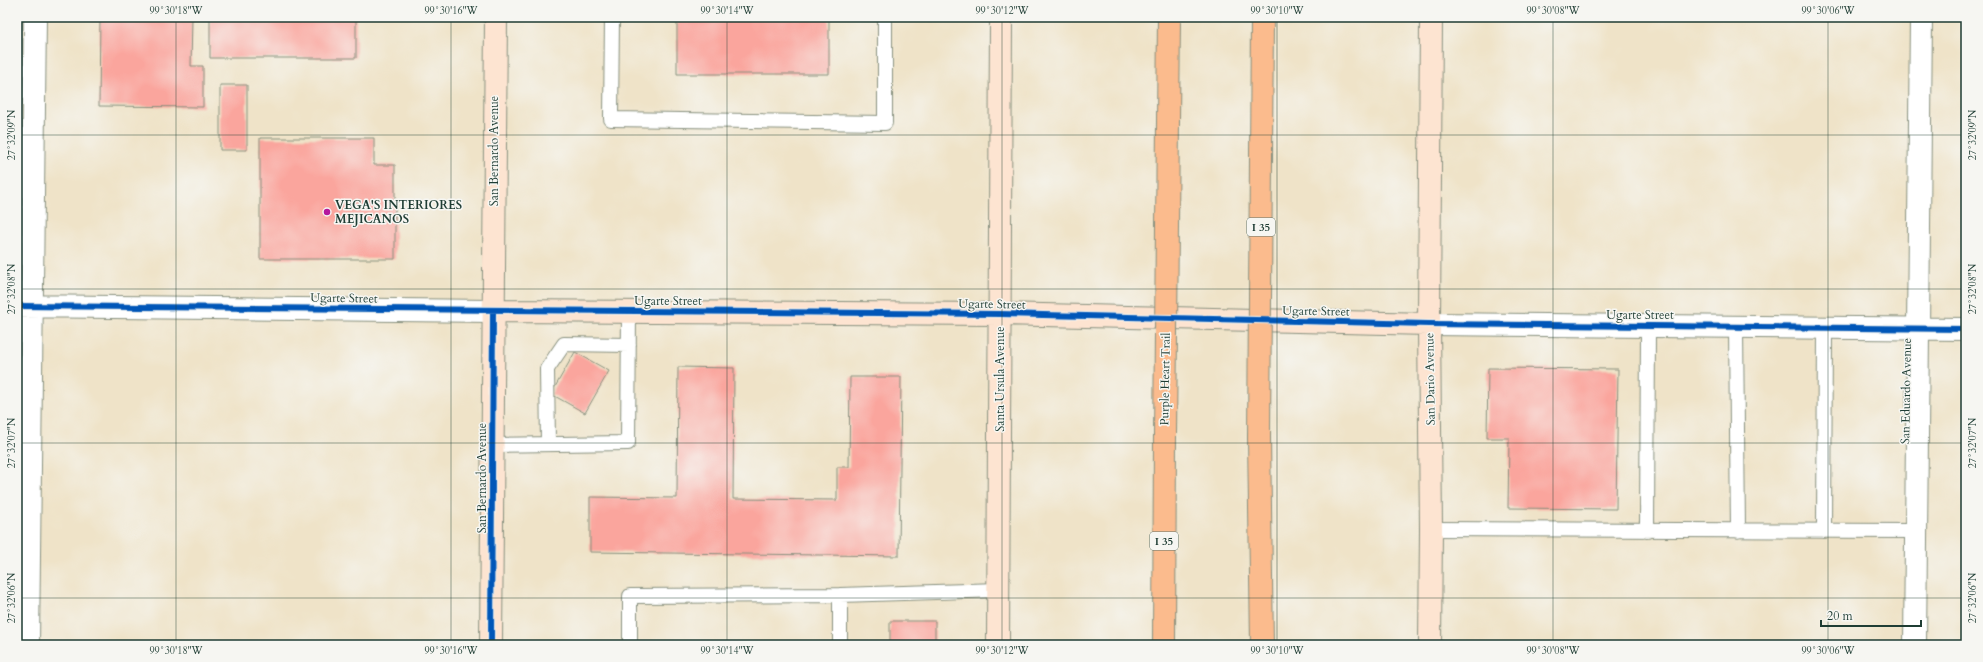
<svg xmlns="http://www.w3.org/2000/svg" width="1983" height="662" font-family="Cardo,serif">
	<rect width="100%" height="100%" fill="#f6f6f2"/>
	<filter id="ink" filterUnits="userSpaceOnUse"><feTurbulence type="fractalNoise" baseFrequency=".025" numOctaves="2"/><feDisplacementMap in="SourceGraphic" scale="8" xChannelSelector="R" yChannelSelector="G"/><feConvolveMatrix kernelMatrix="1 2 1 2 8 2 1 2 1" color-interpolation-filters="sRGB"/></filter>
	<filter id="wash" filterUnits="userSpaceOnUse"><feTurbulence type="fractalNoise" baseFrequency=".012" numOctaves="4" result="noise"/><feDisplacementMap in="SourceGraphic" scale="16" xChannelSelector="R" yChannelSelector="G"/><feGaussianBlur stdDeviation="0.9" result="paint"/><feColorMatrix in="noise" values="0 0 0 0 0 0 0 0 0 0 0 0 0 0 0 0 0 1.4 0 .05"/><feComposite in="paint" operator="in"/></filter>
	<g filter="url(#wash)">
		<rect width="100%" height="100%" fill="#efe3c8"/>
		<g id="blocks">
			<path fill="#faa59d" d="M100,17H192L191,66H203V107L99,106Z
				M210,17H356V58H210Z
				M677,17H829V74H677Z
				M220,85H247V150H220Z
				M260,138H374V165H395V259H260Z
				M575,352L609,371L585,413L551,394Z
				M678,367L734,368L733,499L837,500V467H849L850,377H901L899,556L590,552V497L677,498Z
				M1488,368L1618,369L1616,509L1508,508L1509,438H1487Z
				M890,621H935V645H890Z"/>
		</g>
	</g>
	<g filter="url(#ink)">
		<use href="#blocks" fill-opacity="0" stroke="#87907e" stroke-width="1"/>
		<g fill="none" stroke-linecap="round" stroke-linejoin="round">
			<g stroke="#87907e" stroke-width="16">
				<path id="lane" d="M612,17L611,119L885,123V17
					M1736,327L1738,531
					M548,444L547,369L564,344L629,345
					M493,445L628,443L629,312
					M1431,529L1916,531
					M1647,531L1648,327
					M1824,531L1825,328
					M840,595L999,590
					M630,645V596L840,595V645"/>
			</g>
			<g stroke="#87907e" stroke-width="24">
				<path id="street" d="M17,306L493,311
					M1429,324L1966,329
					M28,645L35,17
					M1915,645L1921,17"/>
			</g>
			<g stroke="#87907e" stroke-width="24">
				<path id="secondary" d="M493,311L1000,314L1429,324
					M491,645L496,17
					M998,645L1001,17
					M1430,645L1431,529L1429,324L1431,17"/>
			</g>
			<g stroke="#87907e" stroke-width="24">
				<path id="highway" d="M1259,438L1262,645
					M1164,645L1165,437"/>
			</g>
			<use href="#lane" stroke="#fff" stroke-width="14"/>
			<use href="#street" stroke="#fff" stroke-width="22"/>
			<use href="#secondary" stroke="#fde4d1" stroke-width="22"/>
			<use href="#highway" stroke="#fbbb8d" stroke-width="22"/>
			<g stroke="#87907e" stroke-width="24" stroke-linecap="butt">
				<path id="highway-bridge" d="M1165,437L1169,17
					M1259,438L1262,17"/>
			</g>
			<use href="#highway-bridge" stroke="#fbbb8d" stroke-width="22"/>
			<g stroke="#f6f6f2" stroke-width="8">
				<path id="cycleway" d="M17,306L1000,314L1429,324L1966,329
					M491,645L493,311"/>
			</g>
			<use href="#cycleway" stroke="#0057b8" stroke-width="6"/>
		</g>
	</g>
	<path fill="none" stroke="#1f3d34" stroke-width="1" stroke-opacity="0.45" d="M176,17V645M451,17V645M727,17V645M1002,17V645M1277,17V645M1553,17V645M1828,17V645M17,135H1966M17,289H1966M17,443H1966M17,598H1966"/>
	<circle fill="#b5179e" stroke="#f6f6f2" stroke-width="1.5" cx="327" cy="212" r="4"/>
	<g text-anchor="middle" stroke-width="3" stroke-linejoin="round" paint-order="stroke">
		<g fill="#f6f6f2" stroke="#60746d" stroke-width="1">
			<rect x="1247" y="218" width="28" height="18" rx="3"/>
			<rect x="1150" y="532" width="28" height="18" rx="3"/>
		</g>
		<g font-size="11" font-weight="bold" fill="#1f3d34">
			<text x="1261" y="231">I 35</text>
			<text x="1164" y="545">I 35</text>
		</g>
		<g font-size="12" fill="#1f3d34" stroke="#f6f6f2">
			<text transform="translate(494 151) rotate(-90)" y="4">San Bernardo Avenue</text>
			<text transform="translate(344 298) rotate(1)" y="4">Ugarte Street</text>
			<text x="668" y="305">Ugarte Street</text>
			<text transform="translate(992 304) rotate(1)" y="4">Ugarte Street</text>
			<text transform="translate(1316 311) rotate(1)" y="4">Ugarte Street</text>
			<text x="1640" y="319">Ugarte Street</text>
			<text transform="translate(1000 379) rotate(-90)" y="4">Santa Ursula Avenue</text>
			<text transform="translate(1165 379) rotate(-89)" y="4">Purple Heart Trail</text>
			<text transform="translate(1430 379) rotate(-91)" y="4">San Dario Avenue</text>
			<text transform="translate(1906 391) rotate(-89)" y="4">San Eduardo Avenue</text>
			<text transform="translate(482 478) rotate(-90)" y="4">San Bernardo Avenue</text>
		</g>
		<g font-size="12" font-weight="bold" fill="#1f3d34" stroke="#f6f6f2" text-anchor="start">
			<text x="335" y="209">VEGA'S INTERIORES<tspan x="335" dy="14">MEJICANOS</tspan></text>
		</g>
	</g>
	<rect width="1983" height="662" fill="none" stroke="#f6f6f2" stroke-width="44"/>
	<path d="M1821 620v6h100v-6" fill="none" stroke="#1f3d34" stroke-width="2"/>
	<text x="1827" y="620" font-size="12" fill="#1f3d34" stroke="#f6f6f2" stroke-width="3" paint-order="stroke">20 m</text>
	<rect x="22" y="22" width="1939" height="618" fill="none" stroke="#1f3d34" stroke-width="1.5"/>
	<g font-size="10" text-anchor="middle" fill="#1f3d34">
		<text x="176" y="14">99°30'18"W</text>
		<text x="451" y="14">99°30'16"W</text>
		<text x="727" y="14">99°30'14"W</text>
		<text x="1002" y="14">99°30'12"W</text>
		<text x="1277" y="14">99°30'10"W</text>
		<text x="1553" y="14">99°30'08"W</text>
		<text x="1828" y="14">99°30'06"W</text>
		<text transform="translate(11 135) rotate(-90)" y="4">27°32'09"N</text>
		<text transform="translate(1972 135) rotate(-90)" y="4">27°32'09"N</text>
		<text transform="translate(11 289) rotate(-90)" y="4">27°32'08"N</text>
		<text transform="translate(1972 289) rotate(-90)" y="4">27°32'08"N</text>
		<text transform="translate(11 443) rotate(-90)" y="4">27°32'07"N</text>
		<text transform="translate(1972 443) rotate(-90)" y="4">27°32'07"N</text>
		<text transform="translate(11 598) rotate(-90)" y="4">27°32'06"N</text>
		<text transform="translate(1972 598) rotate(-90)" y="4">27°32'06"N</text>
		<text x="176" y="654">99°30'18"W</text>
		<text x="451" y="654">99°30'16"W</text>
		<text x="727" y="654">99°30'14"W</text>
		<text x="1002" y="654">99°30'12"W</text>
		<text x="1277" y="654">99°30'10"W</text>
		<text x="1553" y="654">99°30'08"W</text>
		<text x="1828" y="654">99°30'06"W</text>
	</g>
</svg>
